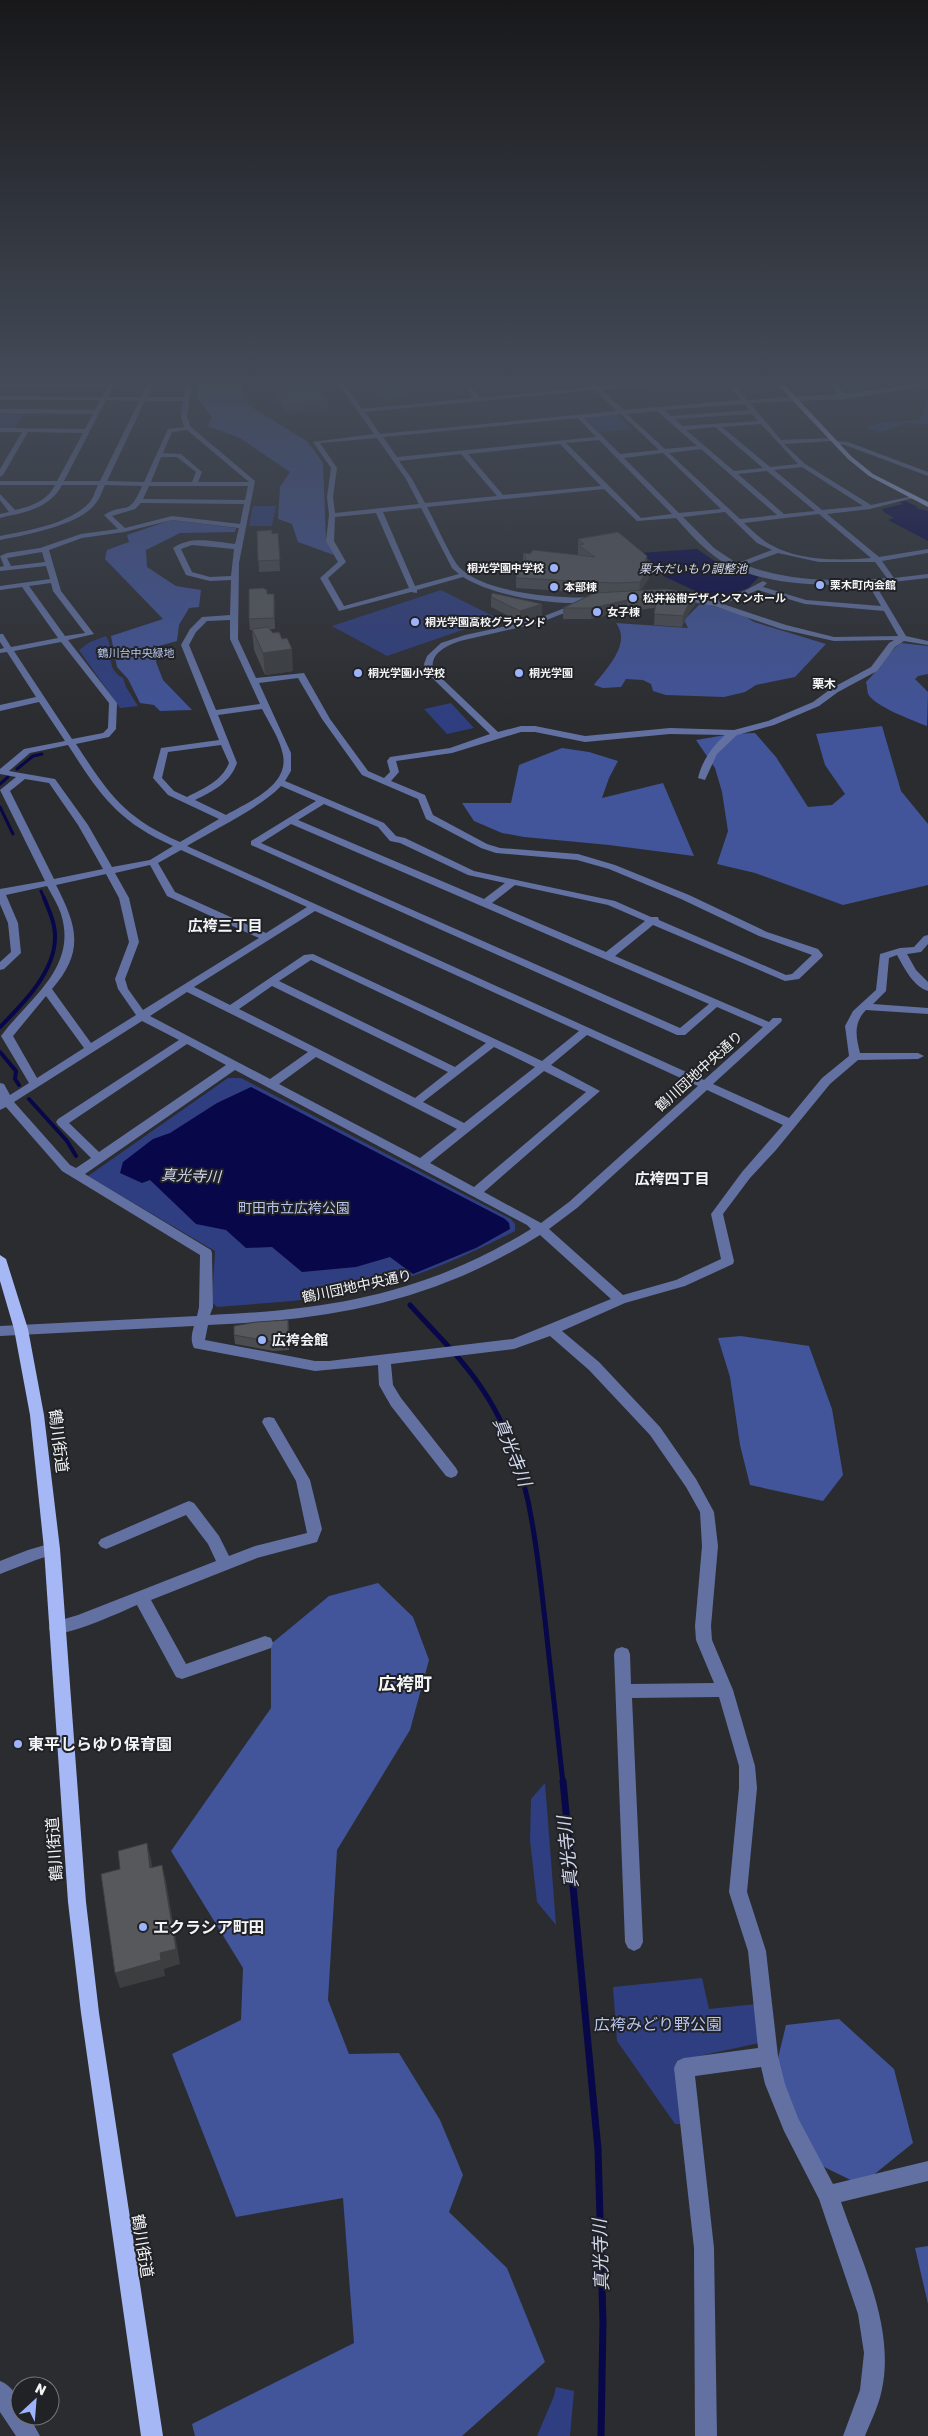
<svg xmlns="http://www.w3.org/2000/svg" width="928" height="2436" font-family="Rubik,'Noto Sans JP',sans-serif">
	<rect width="100%" height="100%" fill="#2b2c2f"/>
	<path fill="#2f3e80" d="M928,399V425L906,423L880,432L867,428L878,423L920,420Z
		M0,412H25L15,429H0Z
		M613,414H617L632,429L599,432L584,418Z
		M253,506H276L272,526H249Z
		M441,590L497,618L387,656L332,626Z
		M106,636C116,652 103,667 123,678L126,687L138,706L120,708L79,650L90,642Z
		M451,703L474,728L447,734L424,709Z
		M228,1078H241L511,1219L515,1224V1231C465,1257 414,1279 358,1291C312,1301 264,1303 217,1307L212,1302L215,1251L88,1176Z
		M545,1783L556,1925L537,1902L530,1840L531,1799Z
		M702,1978L709,2009L756,2004L759,2043L676,2061L684,2124H675L617,2041L613,1987Z
		M556,2387L574,2391L570,2436H537L554,2396Z"/>
	<path fill="#42549a" d="M199,382H244L241,387L248,405L308,442L323,463L326,540L334,555L298,542L292,524L278,519L280,487L290,472L240,438L208,426L212,417L196,396Z
		M171,520L236,528L235,532L180,533L146,550L147,567L176,586L201,590L199,607L189,608L179,625L177,641L159,646L156,662L163,680L192,710L160,711L154,705L140,703L128,679L117,667L111,636L163,619L105,559L107,550L129,542L127,535Z
		M706,604L743,615L754,622L826,644L795,677L756,685L745,692L724,697L666,695L653,691L651,684L643,680L626,679L621,687L603,688L594,685C606,669 632,644 616,623L688,628L684,620L699,605Z
		M901,643L928,646V674L918,676L915,679L928,692L927,726C914,721 874,706 868,694C867,690 867,685 866,682C879,670 887,653 901,643Z
		M882,726L901,791L928,824V885L843,905L755,873L717,864L728,831L722,792L715,768L696,740L731,734L755,733L776,757L808,807L832,805L845,794L825,765L816,734Z
		M562,748L589,752L618,761L609,778L602,798L663,783L694,856L609,845L524,837L502,833L474,821L462,803H511L519,765Z
		M741,1336L809,1346L832,1409L843,1475L823,1501L750,1485L740,1445L730,1377L718,1338Z
		M378,1583L413,1617L429,1660L410,1730L337,1850L328,2000L349,2054L399,2053L440,2120L463,2175L449,2212L507,2268L545,2362L462,2436H195L192,2424L354,2343L343,2198L236,2217L172,2054L241,2020L243,1968L171,1851L271,1708V1644L329,1596Z
		M839,2019L894,2069L913,2143L861,2185L820,2165L771,2087L786,2025Z
		M928,2246V2304L915,2248Z"/>
	<path fill="#080749" d="M905,501L918,507L916,508L928,511V541L888,520L894,518L884,512L882,509L903,504L900,502Z
		M697,549L722,566L759,577L748,588L715,600L663,576L662,570L641,553Z
		M251,1087L505,1219L509,1223L510,1229L476,1248L413,1274L390,1257L356,1267L302,1272L272,1247L246,1248L226,1230L196,1224L150,1180L142,1183L120,1173L123,1162L153,1139L170,1133L217,1103Z"/>
	<g fill="none" stroke-linecap="round" stroke-linejoin="round">
		<path stroke="#080749" stroke-width="3" d="M17,769L33,756L42,754
			M0,784L8,777
			M0,807L13,834
			M41,891L45,900"/>
		<path stroke="#080749" stroke-width="4" d="M0,1027C23,1004 56,971 55,936C55,923 49,910 44,898
			M0,1052L16,1071L15,1079L19,1085
			M29,1099L67,1141L76,1156"/>
		<path stroke="#080749" stroke-width="5" d="M410,1305C437,1335 467,1363 488,1398C530,1466 536,1542 545,1620C551,1674 557,1728 563,1783"/>
		<path stroke="#080749" stroke-width="7" d="M563,1781L598,2149L603,2322L601,2436"/>
		<path fill="#6271a2" fill-rule="evenodd" d="M110,382H116L108,397H141L148,382H154L147,397H184L186,382H192L187,417L191,427L255,481L239,563L238,639L256,678L304,673L330,719L368,771L384,778L390,772L387,761L390,757L450,748L490,734L425,671L424,664L427,656L441,643L465,635L534,620L575,604L582,606L539,623L460,641C446,646 430,653 433,670L498,732L521,726H535L585,736L670,728L734,730L768,721L813,702L832,688L871,667L889,643L894,640L834,641L781,629L714,606L676,599L675,597L679,595L715,602L744,591L763,581L767,583L763,587L806,600L881,606L868,584C816,586 748,586 708,551C696,541 686,529 676,518L637,521L604,489L427,507C435,521 451,559 460,568C487,594 561,599 597,597L601,599L600,601C563,608 495,597 463,577L417,590V593L411,592L339,611L320,578L338,562L326,541L329,515L327,497L331,468L313,442L374,434L337,382H343L362,409L474,398L460,382H467L480,398L592,387L587,382H594L598,387L667,382L602,390L624,410L741,400L726,382H732L747,400L838,394L827,382H834L845,394L928,382V386L844,399L750,403L781,440L834,438L832,441L784,444L805,464L871,505L913,496V498L870,509L827,514L879,557L928,549V553L882,561L894,578L928,574V578L875,584L906,636L928,641V645L904,641L895,647L877,671L838,692L819,706L774,725L737,735L717,754L705,780L698,778C702,761 712,747 725,735L670,734L585,742L535,732H521L452,753L396,761L399,772L391,781L425,795L433,815L487,844L500,848L578,854L615,865L689,895L767,932L818,949L823,955L822,957L799,979L785,981L653,925L615,956L769,1022L773,1018H781L782,1020L781,1022L713,1084L789,1118L822,1078L849,1056L845,1026L853,1011L876,990L880,954L900,948L914,947L924,936L928,935V944L921,952L907,954L916,970L928,982V991C914,987 904,968 897,955L889,958L886,991L873,1004L928,1008V1014L866,1010C853,1023 856,1037 860,1053H918L924,1056L918,1059L858,1060L830,1084L776,1150L750,1178L723,1214L734,1261L733,1264L685,1286L625,1303L562,1331L599,1362L660,1427L696,1479L714,1512L718,1546L711,1626L712,1640L733,1690L755,1766L757,1788L747,1892L766,1951L778,2056L785,2084L798,2118L833,2184L928,2161V2181L841,2202C861,2260 895,2327 882,2389C879,2405 871,2421 865,2436H843L860,2390L864,2353L858,2314L819,2199L784,2131L765,2084L761,2067L695,2076L714,2248L717,2436H695L694,2248L674,2068L677,2061L684,2058L758,2048L748,1951L729,1892L739,1788V1766L719,1697L632,1698L643,1942L640,1948L634,1951L628,1948L625,1942L614,1654L616,1649L622,1647L628,1649L630,1654L631,1684L714,1683L696,1640L695,1626L702,1546L700,1512L686,1487L650,1435L589,1370L550,1336L514,1349L391,1364L393,1385L401,1398L456,1468L458,1472L456,1476L451,1478L446,1476L391,1406L379,1385L378,1365L315,1371L199,1349L194,1348C190,1340 192,1333 194,1326L0,1336V1326L197,1316L199,1307L200,1255L62,1171L6,1107L0,1110V1083L4,1084L10,1095L29,1083L1,1036C29,998 78,968 61,914C58,905 52,895 47,886L6,895L18,923L21,953L4,969L0,970V962L11,952L8,923L0,904V889L45,881L0,790L16,777L0,774V769L24,749L65,741L39,702L0,711V705L36,697L7,652L0,653V649L4,648L0,642V634H3L11,647L58,638L22,587L0,590V586L50,579L46,566L0,571V567L4,566L0,556L7,553L40,548L81,534L118,529L104,515C126,501 128,519 142,486L105,485C102,491 100,498 96,503C81,525 25,535 0,540V536C29,530 67,525 89,503C93,499 95,491 98,485H62C49,510 23,512 0,518V514L9,512L0,500V494L15,510C32,506 47,501 55,485H0V481H57L83,433L28,432L3,475L0,477V469L22,432H0V428L85,429L93,414L0,413V409L95,410L100,400H0V396L102,397L107,388H0V384H109ZM595,390L617,411L380,434L365,412ZM106,400L139,401L100,481H64ZM145,401H183L181,417L184,427L168,429L144,482L107,481ZM744,404L750,410L671,416L664,410ZM657,411L697,446L665,449L627,414ZM621,414L659,450L620,454L584,418ZM752,414L758,421L682,426L675,419ZM578,418L596,437L397,457L383,437ZM761,424L798,464L770,467L722,427ZM715,427L763,468L734,471L686,430ZM187,430L249,482H198L202,472L181,454L163,453L172,432ZM377,438L406,479L419,504L335,513L333,497L337,468L320,443ZM599,440L672,514L641,518L566,443ZM560,444L601,486L503,495L468,454ZM701,449L777,515L740,519L669,453ZM663,453L721,509L679,513L624,458ZM461,454L497,496L425,503L412,479L399,461ZM161,457H177L196,472L192,482H151ZM802,467L863,506L822,510L774,470ZM767,471L815,511L784,514L738,474ZM149,486H248L245,500L143,499ZM141,503L244,504L240,524L172,516L125,528L112,516L135,509ZM421,508L452,568L459,574L415,586L383,512ZM725,512L757,543L772,550L738,563L735,562L714,548L683,517ZM376,513L409,588L344,606L328,578L346,562L334,541L335,517ZM819,514L871,558C837,561 790,561 762,539C755,534 750,528 744,523ZM172,520L239,528L235,544C216,542 191,535 173,548L186,575L210,581L231,580L230,615L202,617L190,629L181,645L219,740L161,748L153,778L168,795L219,819L180,842C123,817 109,794 76,744L109,737L116,729L117,703L68,640L94,634L61,591L49,550L82,538L124,532ZM192,545L234,549L231,576L210,577L192,572L181,549ZM42,552L45,562L11,566L7,558ZM778,553L819,562H875L887,578C840,582 790,582 745,565ZM51,583L53,591L85,633L65,636L29,586ZM758,590L805,604L884,611L898,636L834,637L786,625L723,604ZM230,620V639L260,704L216,710L189,645L196,632L207,621ZM61,642L109,703L108,728L103,733L72,739L14,651ZM298,678L322,719L362,775L418,799L426,819L481,848L496,853L577,860L609,869L681,899L759,936L812,955L792,974L786,975L659,920L658,917H651L615,901L474,871L405,838L396,836L384,823L285,781L291,771V753L259,683ZM262,709C269,723 280,739 283,755C289,786 248,802 226,815L195,800C213,791 230,783 237,763L218,715ZM68,745C100,795 117,821 173,846L150,860L112,867L88,825L55,779L9,771L30,753ZM221,745L229,763C221,782 204,788 187,797L174,791L162,778L168,752ZM25,779L49,783L78,825L103,869L54,879L10,791ZM281,786L316,801L251,841V845L677,1035H685L717,1007L763,1027L704,1080L187,846C215,829 260,808 281,786ZM324,804L378,827L390,841L400,843L468,875L505,883L484,899L298,820ZM291,824L709,1004L680,1028L261,843ZM181,850L307,907L266,933L175,892L158,863ZM150,865L167,896L259,938L143,1010L128,989L125,979L139,942L129,898L115,873ZM106,874L119,898L129,942L115,979L118,989L136,1015L91,1043L52,989C85,951 77,926 56,885ZM515,885L608,905L645,921L606,952L492,903ZM315,911L579,1031L542,1061L313,954L304,955L230,1005L194,987ZM311,960L486,1043L455,1067L279,981ZM272,986L448,1072L415,1098L239,1009ZM187,992L308,1052L270,1079L150,1016ZM46,996L84,1048L37,1078L13,1036ZM142,1021L179,1040L58,1119L56,1122L58,1125L91,1158L76,1168L70,1165L14,1102ZM587,1035L698,1086L569,1202L541,1223L484,1192L600,1091L551,1065ZM187,1044L226,1065L99,1152L69,1123ZM494,1047L535,1067L464,1123L423,1102ZM316,1057L457,1129L420,1158L279,1084ZM235,1070L527,1225L531,1229C427,1293 331,1310 210,1315L213,1307L212,1253L211,1250L85,1174ZM544,1071L586,1092L474,1187L430,1163ZM707,1090L783,1125L742,1172L711,1214L721,1259L676,1280L623,1295L549,1229L577,1208ZM540,1235L611,1299L513,1339L329,1361H315L205,1340L208,1325C332,1320 433,1302 540,1235Z
			M837,441L848,442L928,472V476L845,445L835,444Z
			M269,1417L274,1418L310,1480L322,1529L317,1542L257,1558L151,1600L186,1664L265,1636L271,1638L273,1643L271,1648L182,1679L176,1677L137,1605C121,1612 65,1638 51,1633L49,1628L51,1623L78,1615L216,1561L208,1544L186,1515L111,1547L106,1549L101,1547L98,1543L101,1539L184,1503L189,1501L194,1503L219,1536L229,1556L255,1546L307,1533L296,1481L262,1422L264,1418Z
			M52,1543L57,1545L60,1549L57,1553L36,1560L0,1574V1561L28,1550Z
			M0,2381C15,2387 20,2401 20,2416H29L40,2436H16L0,2412Z"/>
		<path fill="#a5b8f5" fill-rule="evenodd" d="M775,382H782L852,457L873,474L928,502V507L869,476L848,459Z
			M0,1255L6,1259L28,1329L44,1415L60,1549L86,1902L99,2013L163,2436H141L81,2013L68,1902L44,1549L30,1415L14,1329L0,1281Z"/>
	</g>
	<path fill="#4a4c4f" d="M266,382H313L328,409L287,413Z
		M368,382H401L406,389V397L382,399Z
		M257,531L272,534L278,533L280,571L259,572Z
		M578,539L647,556L646,567H649V578L641,590L696,594L695,605L688,614L682,627L654,625L655,608L626,611L591,619H563V608L594,593L516,588V578L523,564V553L578,555Z
		M268,594L275,605V629H270L293,671L265,675L254,650L252,630H250L249,619Z
		M491,597L542,615L520,622L491,607Z
		M288,1320L289,1329V1350L273,1351L235,1344L234,1335Z"/>
	<path fill="#3c3e40" d="M406,389V397L382,399V391Z
		M327,401L328,409L287,413L286,405Z
		M647,556V566L641,578L642,568Z
		M649,567V578L639,593L640,582Z
		M274,594L275,605V629L274,618Z
		M696,594L695,605L688,614L682,627L683,616L689,603Z
		M627,600L626,611L591,619L592,608Z
		M542,604V615L520,622V611Z
		M292,649L293,671L265,675L263,653Z
		M288,1320L289,1329V1350L288,1341Z
		M147,1843L151,1859L155,1884L150,1868Z
		M162,1865L166,1881L180,1964L164,1969L165,1976L120,1988L115,1973L160,1953Z"/>
	<path fill="#56585c" stroke="#3c3e40" d="M271,382H313L327,401L286,405Z
		M375,382H401L406,389L382,391Z
		M272,530V534L278,533L280,560L258,561L257,531Z
		M618,532L647,556L642,568L649,567L640,582L615,583L516,578L517,571L526,559L523,553L530,554L533,550L595,557L578,545L584,544L578,539Z
		M263,588L267,590V594H274V618L249,619V589Z
		M666,589L696,594L689,603L683,616L654,614L657,597L627,600L592,608H563L595,593Z
		M492,593L542,604L520,611L491,597Z
		M268,627L273,633L279,632L282,639L287,638L292,649L263,653L252,629Z
		M288,1320V1341L272,1342L234,1335V1326L256,1322Z
		M147,1843L150,1868L162,1865L176,1949L160,1953L161,1960L115,1973L101,1874L120,1869L118,1851Z"/>
	<linearGradient id="sky" x2="0" y2="1"><stop stop-color="#18181a"/><stop offset="0.53" stop-color="#444b58"/><stop offset="1" stop-color="#444b58" stop-opacity="0"/></linearGradient>
	<rect width="928" height="723" fill="url(#sky)"/>
	<g fill="#9db4fd" stroke="#212226" stroke-width="2">
		<circle cx="554" cy="568" r="5"/>
		<circle cx="820" cy="585" r="5"/>
		<circle cx="554" cy="587" r="5"/>
		<circle cx="633" cy="598" r="5"/>
		<circle cx="597" cy="612" r="5"/>
		<circle cx="415" cy="622" r="5"/>
		<circle cx="358" cy="673" r="5"/>
		<circle cx="519" cy="673" r="5"/>
		<circle cx="262" cy="1340" r="5"/>
		<circle cx="18" cy="1744" r="5"/>
		<circle cx="143" cy="1927" r="5"/>
	</g>
	<g text-anchor="middle" stroke-width="4" stroke-linejoin="round" paint-order="stroke">
		<g font-size="11" font-weight="bold" fill="#f3f4f6" stroke="#212226" text-anchor="start">
			<text x="544" y="572" text-anchor="end">桐光学園中学校</text>
			<text x="830" y="589">栗木町内会館</text>
			<text x="564" y="591">本部棟</text>
			<text x="643" y="602">松井裕樹デザインマンホール</text>
			<text x="607" y="616">女子棟</text>
			<text x="425" y="626">桐光学園高校グラウンド</text>
			<text x="368" y="677">桐光学園小学校</text>
			<text x="529" y="677">桐光学園</text>
		</g>
		<g font-size="11" fill="#b8c6ee" stroke="#212226">
			<text x="136" y="657">鶴川台中央緑地</text>
		</g>
		<g font-size="12" font-style="italic" fill="#d1d8ed" stroke="#212226">
			<text x="693" y="573">栗木だいもり調整池</text>
		</g>
		<g font-size="12" font-weight="bold" fill="#f3f4f6" stroke="#212226">
			<text x="824" y="688">栗木</text>
		</g>
		<g font-size="14" fill="#f3f4f6" stroke="#212226">
			<text transform="translate(699 1071) rotate(-42)" y="5">鶴川団地中央通り</text>
			<text transform="translate(357 1286) rotate(-12)" y="5">鶴川団地中央通り</text>
		</g>
		<g font-size="14" fill="#b8c6ee" stroke="#212226">
			<text x="294" y="1213">町田市立広袴公園</text>
		</g>
		<g font-size="14" font-weight="bold" fill="#f3f4f6" stroke="#212226" text-anchor="start">
			<text x="272" y="1345">広袴会館</text>
		</g>
		<g font-size="15" font-weight="bold" fill="#f3f4f6" stroke="#212226">
			<text x="225" y="931">広袴三丁目</text>
			<text x="672" y="1184">広袴四丁目</text>
		</g>
		<g font-size="15" font-style="italic" fill="#d1d8ed" stroke="#212226">
			<text transform="translate(191 1176) rotate(2)" y="5">真光寺川</text>
		</g>
		<g font-size="16" fill="#f3f4f6" stroke="#212226">
			<text transform="translate(59 1441) rotate(83)" y="6">鶴川街道</text>
			<text transform="translate(54 1849) rotate(-94)" y="6">鶴川街道</text>
			<text transform="translate(143 2246) rotate(81)" y="6">鶴川街道</text>
		</g>
		<g font-size="16" font-weight="bold" fill="#f3f4f6" stroke="#212226" text-anchor="start">
			<text x="28" y="1750">東平しらゆり保育園</text>
			<text x="153" y="1933">エクラシア町田</text>
		</g>
		<g font-size="16" fill="#b8c6ee" stroke="#212226">
			<text x="658" y="2030">広袴みどり野公園</text>
		</g>
		<g font-size="18" font-style="italic" fill="#d1d8ed" stroke="#212226">
			<text transform="translate(512 1452) rotate(68)" y="6">真光寺川</text>
			<text transform="translate(568 1852) rotate(-96)" y="6">真光寺川</text>
			<text transform="translate(601 2255) rotate(-92)" y="6">真光寺川</text>
		</g>
		<g font-size="18" font-weight="bold" fill="#f3f4f6" stroke="#212226">
			<text x="405" y="1690">広袴町</text>
		</g>
	</g>
	<g transform="translate(35 2401) rotate(26)"><circle r="24" fill="#212226" stroke="#757679"/>
	<path d="M0-4L9 19L0 12L-9 19Z" fill="#9db4fd"/>
	<text y="-8" font-size="14" font-weight="bold" text-anchor="middle" fill="#f3f4f6">N</text>
	</g>
</svg>
